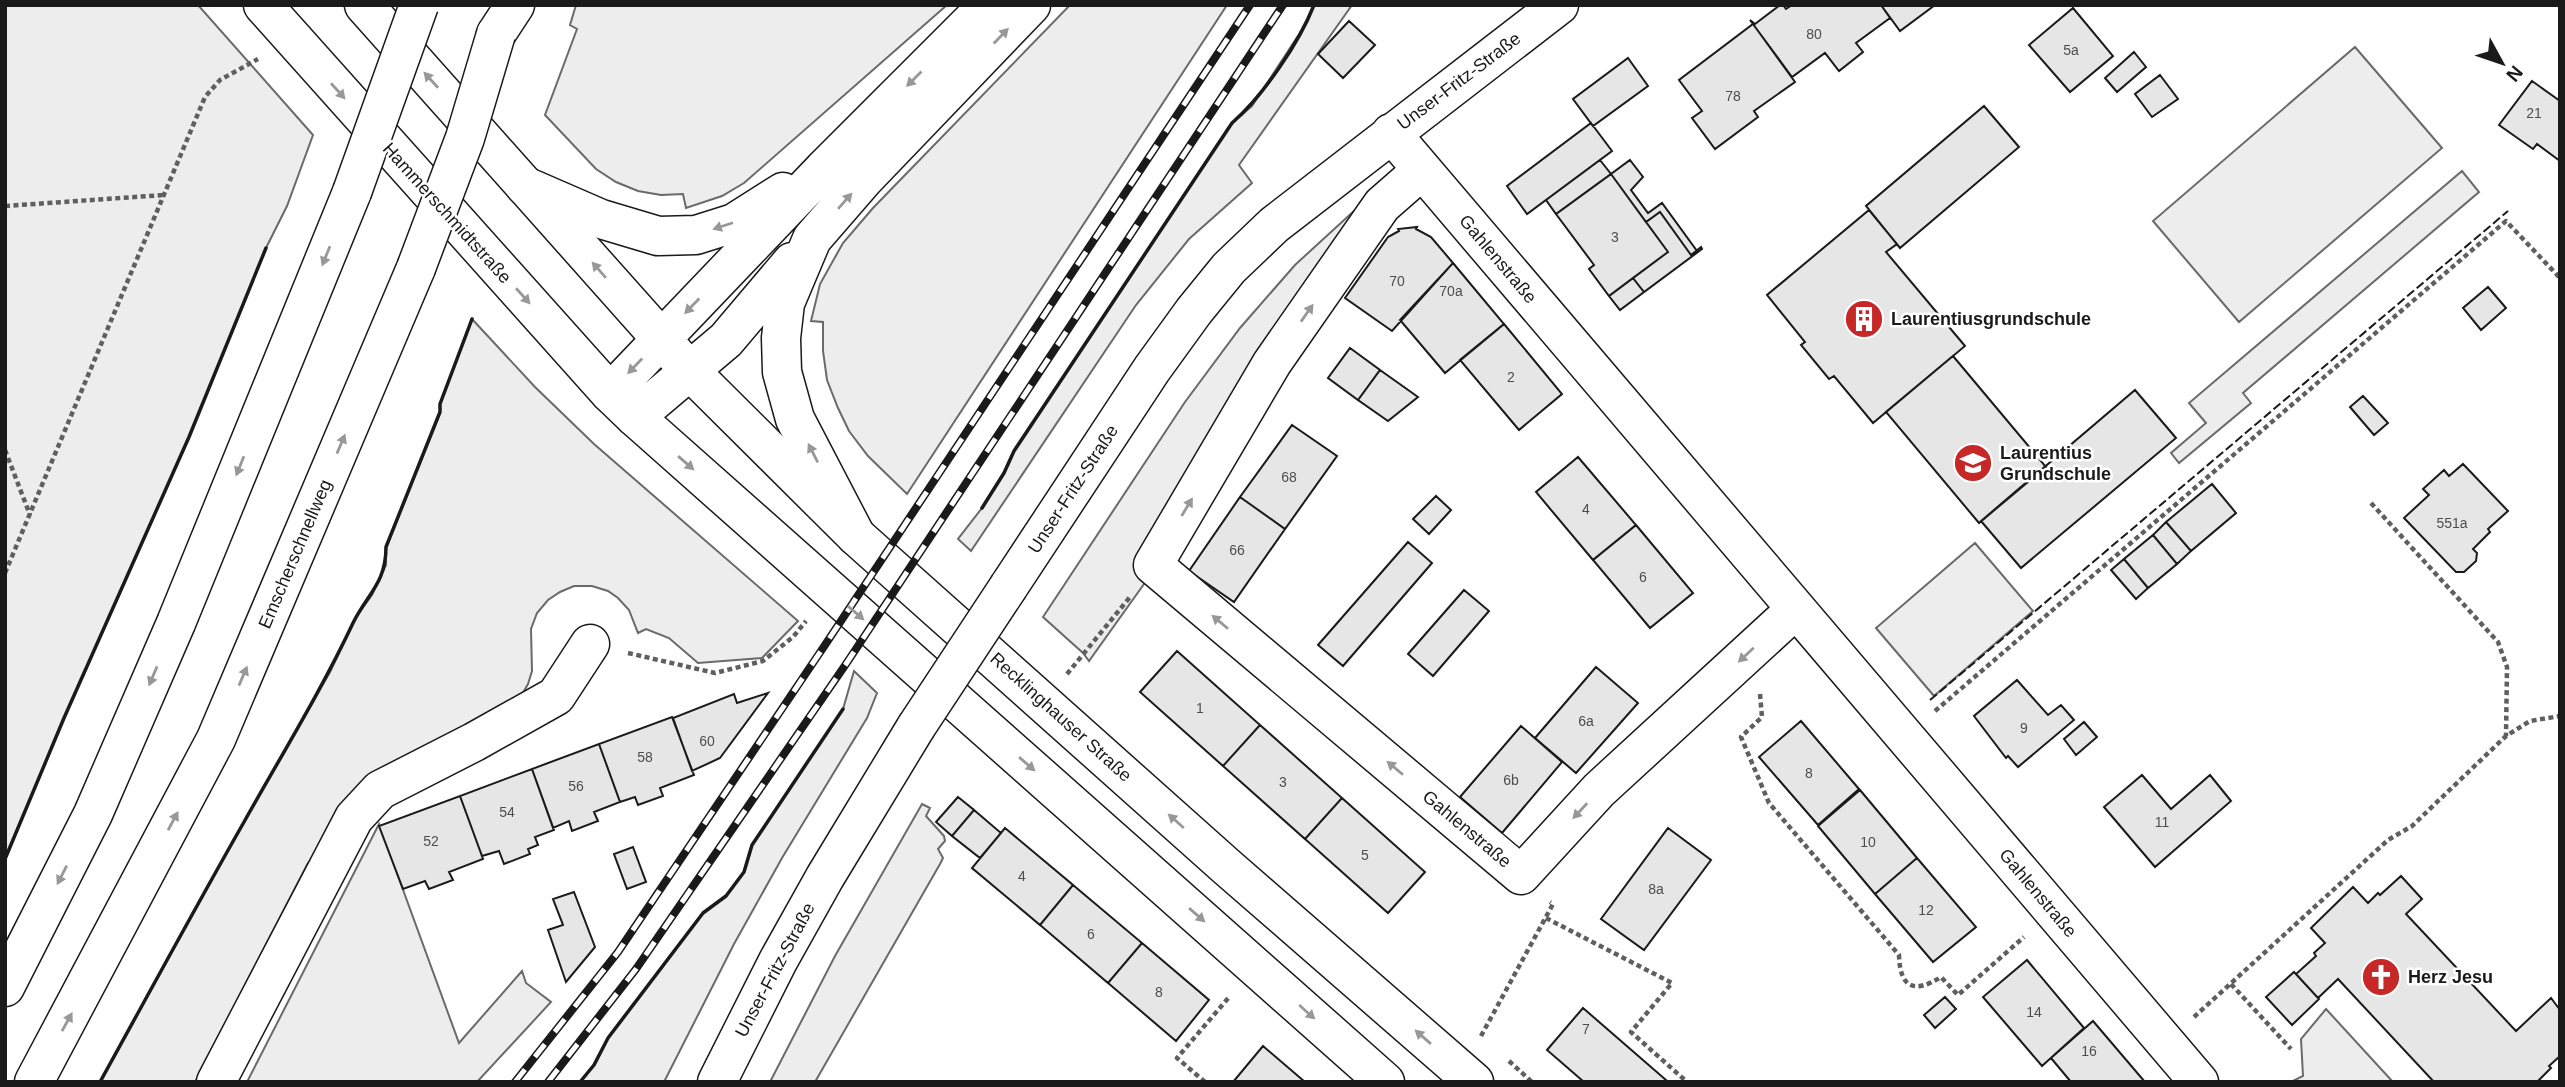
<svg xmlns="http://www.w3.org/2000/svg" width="2565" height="1087" font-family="Helvetica,sans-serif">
	<rect width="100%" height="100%" fill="#fff"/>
	<path fill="#ededed" stroke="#6a6a6a" stroke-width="2" d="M5,5H198L313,135L287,206L266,248L189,437L64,718L5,859Z
		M576,5H947L744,183L722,196L686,208L683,194L661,195L638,191L616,182L596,169L545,115L577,29L570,25Z
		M1070,5H1227L907,494L868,456L849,431L838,408L827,380L823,351V322L811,321L820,284L843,243L873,208Z
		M1314,5H1352L1239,165L1252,183L1189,239L1136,305L971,551L958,539L982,508L1004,473L1014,451L1232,123L1252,106L1307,22Z
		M2355,47L2442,148L2239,322L2153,221Z
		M2462,171L2479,192L2243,393L2251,403L2179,463L2171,453L2206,423L2189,403Z
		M1367,199L1149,577L1089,661L1083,653L1043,617L1185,402L1240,328L1295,265Z
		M472,319L535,387L594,444L798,621L762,658L698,663L669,638L646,629L638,633L629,610L618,598L608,591L592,586H574L560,592L548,600L537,613L531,629L532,671L528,684L520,698L308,863L195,1082H100L244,822L330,672L356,617L372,595L386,565V547L440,412V404Z
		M1975,543L2033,611L1934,696L1876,628Z
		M854,671L877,693L867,718L782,858L734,944L664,1082H580L594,1065L608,1038L703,913L726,896L744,872L752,845L843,709Z
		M922,804L930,808L926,816L944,836L945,841L938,849L943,858L940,864L815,1082H770L835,956Z
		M379,824L459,1043L522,971L526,983L551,1002L477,1082H247Z
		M2326,1009L2393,1082H2291L2303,1076L2301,1039Z"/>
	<path fill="#e6e6e6" stroke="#1a1a1a" stroke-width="2" d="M1780,5H1783L1786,9L1792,5H1881L1890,18L1856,43L1863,52L1839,71L1825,53L1792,77L1750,20L1755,24Z
		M1881,5H1935L1900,31Z
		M2073,8L2113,56L2070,92L2029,45Z
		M1349,21L1375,45L1343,78L1318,54Z
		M1753,24L1795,82L1754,111L1758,117L1715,149L1692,118L1702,111L1679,80Z
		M2134,52L2146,67L2117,92L2105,78Z
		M1628,58L1648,86L1593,126L1573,99Z
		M2160,75L2178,99L2152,117L2135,94Z
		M2532,81L2560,101V161L2537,144L2533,149L2499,125Z
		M1984,106L2019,147L1900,248L1866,206Z
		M1591,123L1612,151L1527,214L1507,186Z
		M1600,160L1611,174L1556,214L1546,200Z
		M1630,160L1643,177L1631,190L1648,213L1662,203L1697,251L1691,255L1660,212L1646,222L1611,174Z
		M1611,174L1668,252L1609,296L1589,269L1594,265L1556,214Z
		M1869,210L1897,244L1886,252L1965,346L1873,423L1834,376L1829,379L1801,345L1805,342L1767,295Z
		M1660,212L1691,255L1701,247L1702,249L1644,292L1633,278L1668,252L1646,222Z
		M1417,227L1416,229L1431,237L1453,263L1392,331L1345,298L1388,237L1399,231L1398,229Z
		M1453,263L1504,324L1445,373L1400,320Z
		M1633,278L1644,292L1620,310L1609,296Z
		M2488,287L2506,308L2481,330L2463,308Z
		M1504,324L1562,394L1519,430L1460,360Z
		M1350,348L1380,370L1358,400L1328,378Z
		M1953,356L2046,467L1979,523L1886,412Z
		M1380,370L1418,397L1388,421L1358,400Z
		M2135,390L2176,438L2021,568L1981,521Z
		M2363,396L2388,423L2374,435L2350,407Z
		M1292,425L1337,456L1285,529L1240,497Z
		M1578,457L1636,525L1593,560L1536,492Z
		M2463,464L2508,511L2488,529L2490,532L2473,549L2477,553L2476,561L2464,572H2456L2404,518L2429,495L2423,489L2444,470L2449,476Z
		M2212,484L2236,513L2191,551L2166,522Z
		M1436,496L1451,510L1429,534L1413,519Z
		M1240,497L1285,529L1234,602L1189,571Z
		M2166,522L2191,551L2177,564L2153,535Z
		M1636,525L1693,593L1650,628L1593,560Z
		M2153,535L2177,564L2148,588L2124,559Z
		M1408,542L1432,563L1343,666L1318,645Z
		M2124,559L2148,588L2136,599L2111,570Z
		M1464,590L1489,611L1433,676L1408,654Z
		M1177,651L1260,725L1223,766L1140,692Z
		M1596,667L1638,703L1576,773L1535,738Z
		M2017,680L2048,715L2061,705L2074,720L2018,767L2008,756L2006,758L1974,716Z
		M768,693L720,758L692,771L673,718L734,694L737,703Z
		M672,717L694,775L660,788L663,796L638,805L635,797L620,802L599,744Z
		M1801,721L1859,789L1818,825L1759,757Z
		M2084,722L2097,737L2076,755L2064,739Z
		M1260,725L1342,798L1305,839L1223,766Z
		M1521,726L1562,762L1502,833L1460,797Z
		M599,744L620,802L594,812L598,821L572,831L569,821L553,828L532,769Z
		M532,769L554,830L535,837L538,845L528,849L530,854L504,864L499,851L482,856L460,796Z
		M2142,775L2171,809L2210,775L2231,801L2155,867L2104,807Z
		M1860,790L1917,858L1875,894L1818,826Z
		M460,796L483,859L449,872L453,880L429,889L425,881L403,889L379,826Z
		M958,797L974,810L952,836L936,822Z
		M1342,798L1425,872L1388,913L1305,839Z
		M974,810L1001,833L980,858L952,836Z
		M1005,828L1073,885L1040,925L972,868Z
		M1668,828L1711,860L1644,950L1601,919Z
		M633,847L646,882L627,889L614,854Z
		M1917,858L1976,927L1933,962L1875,894Z
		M2401,876L2422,899L2406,914L2516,1031L2551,998L2560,1010V1056L2549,1066L2551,1068L2537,1082H2434L2338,979L2318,998L2296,974L2316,956L2314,953L2325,943L2311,928L2353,887L2368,903L2378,893L2380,895Z
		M1073,885L1142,943L1108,983L1040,925Z
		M574,892L595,947L566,982L548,930L563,925L553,899Z
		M1142,943L1209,1000L1176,1041L1108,983Z
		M2027,960L2084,1028L2042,1066L1983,997Z
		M2294,972L2319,999L2292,1025L2266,997Z
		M1945,997L1956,1009L1935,1028L1924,1015Z
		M1583,1008L1666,1080L1664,1082H1584L1547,1050Z
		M2093,1021L2145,1082H2071L2051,1058Z
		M1263,1046L1305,1082H1233Z"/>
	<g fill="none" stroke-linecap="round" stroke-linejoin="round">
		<g stroke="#1a1a1a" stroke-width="41">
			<path id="minor" d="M1391,133L2199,1082
				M1422,170L1382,205L1272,363L1153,565L1521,875L1599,790L1796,609
				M1009,586L1152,369L1194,311L1229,268L1274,225L1559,5
				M216,1082L354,818L380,790L474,742L556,696L590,644
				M717,1082L778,961L825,877L916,727"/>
		</g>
		<g stroke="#1a1a1a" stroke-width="41">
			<path id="major" d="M263,5L610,393L635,417L1385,1082
				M364,5L689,370L856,536L1227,867L1474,1082"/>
		</g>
		<g stroke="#1a1a1a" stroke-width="41">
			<path id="highway" d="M496,34L515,5
				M525,186L601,219L658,236L696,235L734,223L783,192
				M610,393L824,169L988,5
				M635,417L726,340L792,262
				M856,536L795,419L782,372L781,338L785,303L812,239L864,179L1031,5
				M5,987L93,814L176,623L352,192
				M34,1082L216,739L416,268"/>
		</g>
		<path stroke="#5f5f5f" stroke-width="4.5" stroke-dasharray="5 3.5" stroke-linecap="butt" d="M5,206L164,195
			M5,450L30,515
			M2371,503L2498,642L2507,667L2506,736
			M5,573L205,97L220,80L258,59
			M628,653L715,673L763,661L793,637L806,621
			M1067,674L1130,597
			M1760,694L1762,717L1741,737L1769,803L1899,955C1900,988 1914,994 1941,977L1958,995L2024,937
			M1935,711L2506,221L2560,278
			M1546,918L1672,983L1631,1032L1687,1082
			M2231,984L2291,1049
			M2194,1017L2388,840L2412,826L2506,736L2530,721L2560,716
			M1481,1036L1553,904L1550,902
			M1509,1061L1532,1082
			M1205,1082L1177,1058L1230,996"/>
		<use href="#minor" stroke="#fff" stroke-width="38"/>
		<use href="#major" stroke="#fff" stroke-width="38"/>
		<use href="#highway" stroke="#fff" stroke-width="38"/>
		<g stroke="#1a1a1a" stroke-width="8">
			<path id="rail" d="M515,1082L618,952L825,645L1250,5
				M548,1082L636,969L846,664L1283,5"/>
		</g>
		<use href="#rail" stroke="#fff" stroke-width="5" stroke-dasharray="16" stroke-linecap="butt"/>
		<g stroke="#1a1a1a" stroke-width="41" stroke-linecap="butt">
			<path id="minor-bridge" d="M916,727L1009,586"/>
		</g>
		<g stroke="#1a1a1a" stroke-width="41" stroke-linecap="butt">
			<path id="highway-bridge" d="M352,192L419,5
				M416,268L465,138L496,34"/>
		</g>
		<use href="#minor-bridge" stroke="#fff" stroke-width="38"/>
		<use href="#highway-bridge" stroke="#fff" stroke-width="38"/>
		<path stroke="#1a1a1a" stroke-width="2" stroke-dasharray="9 3.5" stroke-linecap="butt" d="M1930,700L2508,211"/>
		<path stroke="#1a1a1a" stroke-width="3.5" d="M982,508L1004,473L1014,451L1232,123C1263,96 1299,43 1314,5
			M5,859L64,718L189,437L266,248
			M100,1082C148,995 195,908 244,822C281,756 321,691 353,623C368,593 386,583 386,547L440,412V404L472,319
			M580,1082L594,1065L608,1038L703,913L726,896L744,872L752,845L843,709"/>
	</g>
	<defs><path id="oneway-solid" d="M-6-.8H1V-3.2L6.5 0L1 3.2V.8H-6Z" transform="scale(1.75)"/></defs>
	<g fill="#989898">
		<use href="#oneway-solid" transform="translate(1001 36) rotate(-46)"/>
		<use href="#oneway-solid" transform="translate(914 79) rotate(135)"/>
		<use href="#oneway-solid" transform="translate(431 80) rotate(-132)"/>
		<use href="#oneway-solid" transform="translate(338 91) rotate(48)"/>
		<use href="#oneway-solid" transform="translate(845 201) rotate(-49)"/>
		<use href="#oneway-solid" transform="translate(723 226) rotate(162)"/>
		<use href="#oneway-solid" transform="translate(326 256) rotate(112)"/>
		<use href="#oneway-solid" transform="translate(599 270) rotate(-131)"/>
		<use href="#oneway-solid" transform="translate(523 296) rotate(48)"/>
		<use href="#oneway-solid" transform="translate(692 306) rotate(134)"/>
		<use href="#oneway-solid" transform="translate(1307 313) rotate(-55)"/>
		<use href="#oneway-solid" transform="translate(635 366) rotate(134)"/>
		<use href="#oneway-solid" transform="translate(341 444) rotate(-67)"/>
		<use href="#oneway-solid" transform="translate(813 453) rotate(-117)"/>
		<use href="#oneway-solid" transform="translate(686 463) rotate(41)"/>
		<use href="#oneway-solid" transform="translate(240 466) rotate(112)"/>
		<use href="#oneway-solid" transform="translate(1187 507) rotate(-59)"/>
		<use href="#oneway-solid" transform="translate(856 613) rotate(41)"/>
		<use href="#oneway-solid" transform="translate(1220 622) rotate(-140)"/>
		<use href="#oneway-solid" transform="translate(1746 655) rotate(137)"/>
		<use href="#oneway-solid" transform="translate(153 676) rotate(113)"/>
		<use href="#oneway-solid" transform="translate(243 676) rotate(-67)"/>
		<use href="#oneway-solid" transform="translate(1027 764) rotate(41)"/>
		<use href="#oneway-solid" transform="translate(1395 768) rotate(-140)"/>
		<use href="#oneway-solid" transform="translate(1580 811) rotate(133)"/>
		<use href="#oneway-solid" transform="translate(173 821) rotate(-62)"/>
		<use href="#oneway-solid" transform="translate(1176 821) rotate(-138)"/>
		<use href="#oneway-solid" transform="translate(62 875) rotate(117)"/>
		<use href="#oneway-solid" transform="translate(1197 915) rotate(41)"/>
		<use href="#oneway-solid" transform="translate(1307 1012) rotate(42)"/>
		<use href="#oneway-solid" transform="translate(67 1022) rotate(-61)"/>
		<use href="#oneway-solid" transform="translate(1423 1037) rotate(-139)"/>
	</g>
	<defs>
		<g id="building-disc" transform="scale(2.0125)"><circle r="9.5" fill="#c62828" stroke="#fff"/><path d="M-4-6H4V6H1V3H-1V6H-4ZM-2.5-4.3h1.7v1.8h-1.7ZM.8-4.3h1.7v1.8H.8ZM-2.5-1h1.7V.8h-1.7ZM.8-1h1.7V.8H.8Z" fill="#fff"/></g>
		<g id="school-disc" transform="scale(2.0125)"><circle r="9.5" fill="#c62828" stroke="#fff"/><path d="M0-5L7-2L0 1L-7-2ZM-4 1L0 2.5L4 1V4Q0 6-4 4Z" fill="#fff"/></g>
		<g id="church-disc" transform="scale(2.0125)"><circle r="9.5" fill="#c62828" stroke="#fff"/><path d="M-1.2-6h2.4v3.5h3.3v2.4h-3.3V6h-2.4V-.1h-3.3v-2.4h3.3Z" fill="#fff"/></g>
	</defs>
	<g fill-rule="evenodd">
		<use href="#building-disc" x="1864" y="319"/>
		<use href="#school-disc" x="1973" y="463"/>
		<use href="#church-disc" x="2381" y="977"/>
	</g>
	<g text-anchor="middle" stroke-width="5" stroke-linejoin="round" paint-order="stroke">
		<g font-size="14" fill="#4d4d4d">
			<text x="1814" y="39">80</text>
			<text x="2071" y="55">5a</text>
			<text x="1733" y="101">78</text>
			<text x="2534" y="118">21</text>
			<text x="1615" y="242">3</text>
			<text x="1397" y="286">70</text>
			<text x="1451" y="296">70a</text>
			<text x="1511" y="382">2</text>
			<text x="1289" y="482">68</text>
			<text x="1586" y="514">4</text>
			<text x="2452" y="528">551a</text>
			<text x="1237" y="555">66</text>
			<text x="1643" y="582">6</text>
			<text x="1200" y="713">1</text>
			<text x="1586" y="726">6a</text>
			<text x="2024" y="733">9</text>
			<text x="707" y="746">60</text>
			<text x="645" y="762">58</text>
			<text x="1809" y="778">8</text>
			<text x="1511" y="785">6b</text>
			<text x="1283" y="787">3</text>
			<text x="576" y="791">56</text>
			<text x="507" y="817">54</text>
			<text x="2162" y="827">11</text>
			<text x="431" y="846">52</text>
			<text x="1868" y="847">10</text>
			<text x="1365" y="860">5</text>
			<text x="1022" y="881">4</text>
			<text x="1656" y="894">8a</text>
			<text x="1926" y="915">12</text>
			<text x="1091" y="939">6</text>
			<text x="1159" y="997">8</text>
			<text x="2034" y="1017">14</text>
			<text x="1586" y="1034">7</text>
			<text x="2089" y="1056">16</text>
		</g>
		<g font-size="18" fill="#1a1a1a" stroke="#fff">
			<text transform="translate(1459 81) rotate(-37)" y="6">Unser-Fritz-Straße</text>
			<text transform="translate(447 213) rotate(48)" y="6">Hammerschmidtstraße</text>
			<text transform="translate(1498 259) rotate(50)" y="6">Gahlenstraße</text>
			<text transform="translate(1073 489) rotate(-57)" y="6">Unser-Fritz-Straße</text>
			<text transform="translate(295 554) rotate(-67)" y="6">Emscherschnellweg</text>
			<text transform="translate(1061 717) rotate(42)" y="6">Recklinghauser Straße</text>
			<text transform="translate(1467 829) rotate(40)" y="6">Gahlenstraße</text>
			<text transform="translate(2038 893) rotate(50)" y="6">Gahlenstraße</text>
			<text transform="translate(775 970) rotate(-62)" y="6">Unser-Fritz-Straße</text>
		</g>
		<g font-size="18" font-weight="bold" fill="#1a1a1a" stroke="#fff" text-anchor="start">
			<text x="1891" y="325">Laurentiusgrundschule</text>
			<text x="2000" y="459">Laurentius<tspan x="2000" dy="21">Grundschule</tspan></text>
			<text x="2408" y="983">Herz Jesu</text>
		</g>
	</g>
	<rect width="2565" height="1087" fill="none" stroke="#1a1a1a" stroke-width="14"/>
	<g transform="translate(2502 63) rotate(130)" stroke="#ffffff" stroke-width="5" paint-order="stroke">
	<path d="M0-5L12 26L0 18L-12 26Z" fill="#1a1a1a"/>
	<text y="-10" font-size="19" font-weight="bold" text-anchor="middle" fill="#1a1a1a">N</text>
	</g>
</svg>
